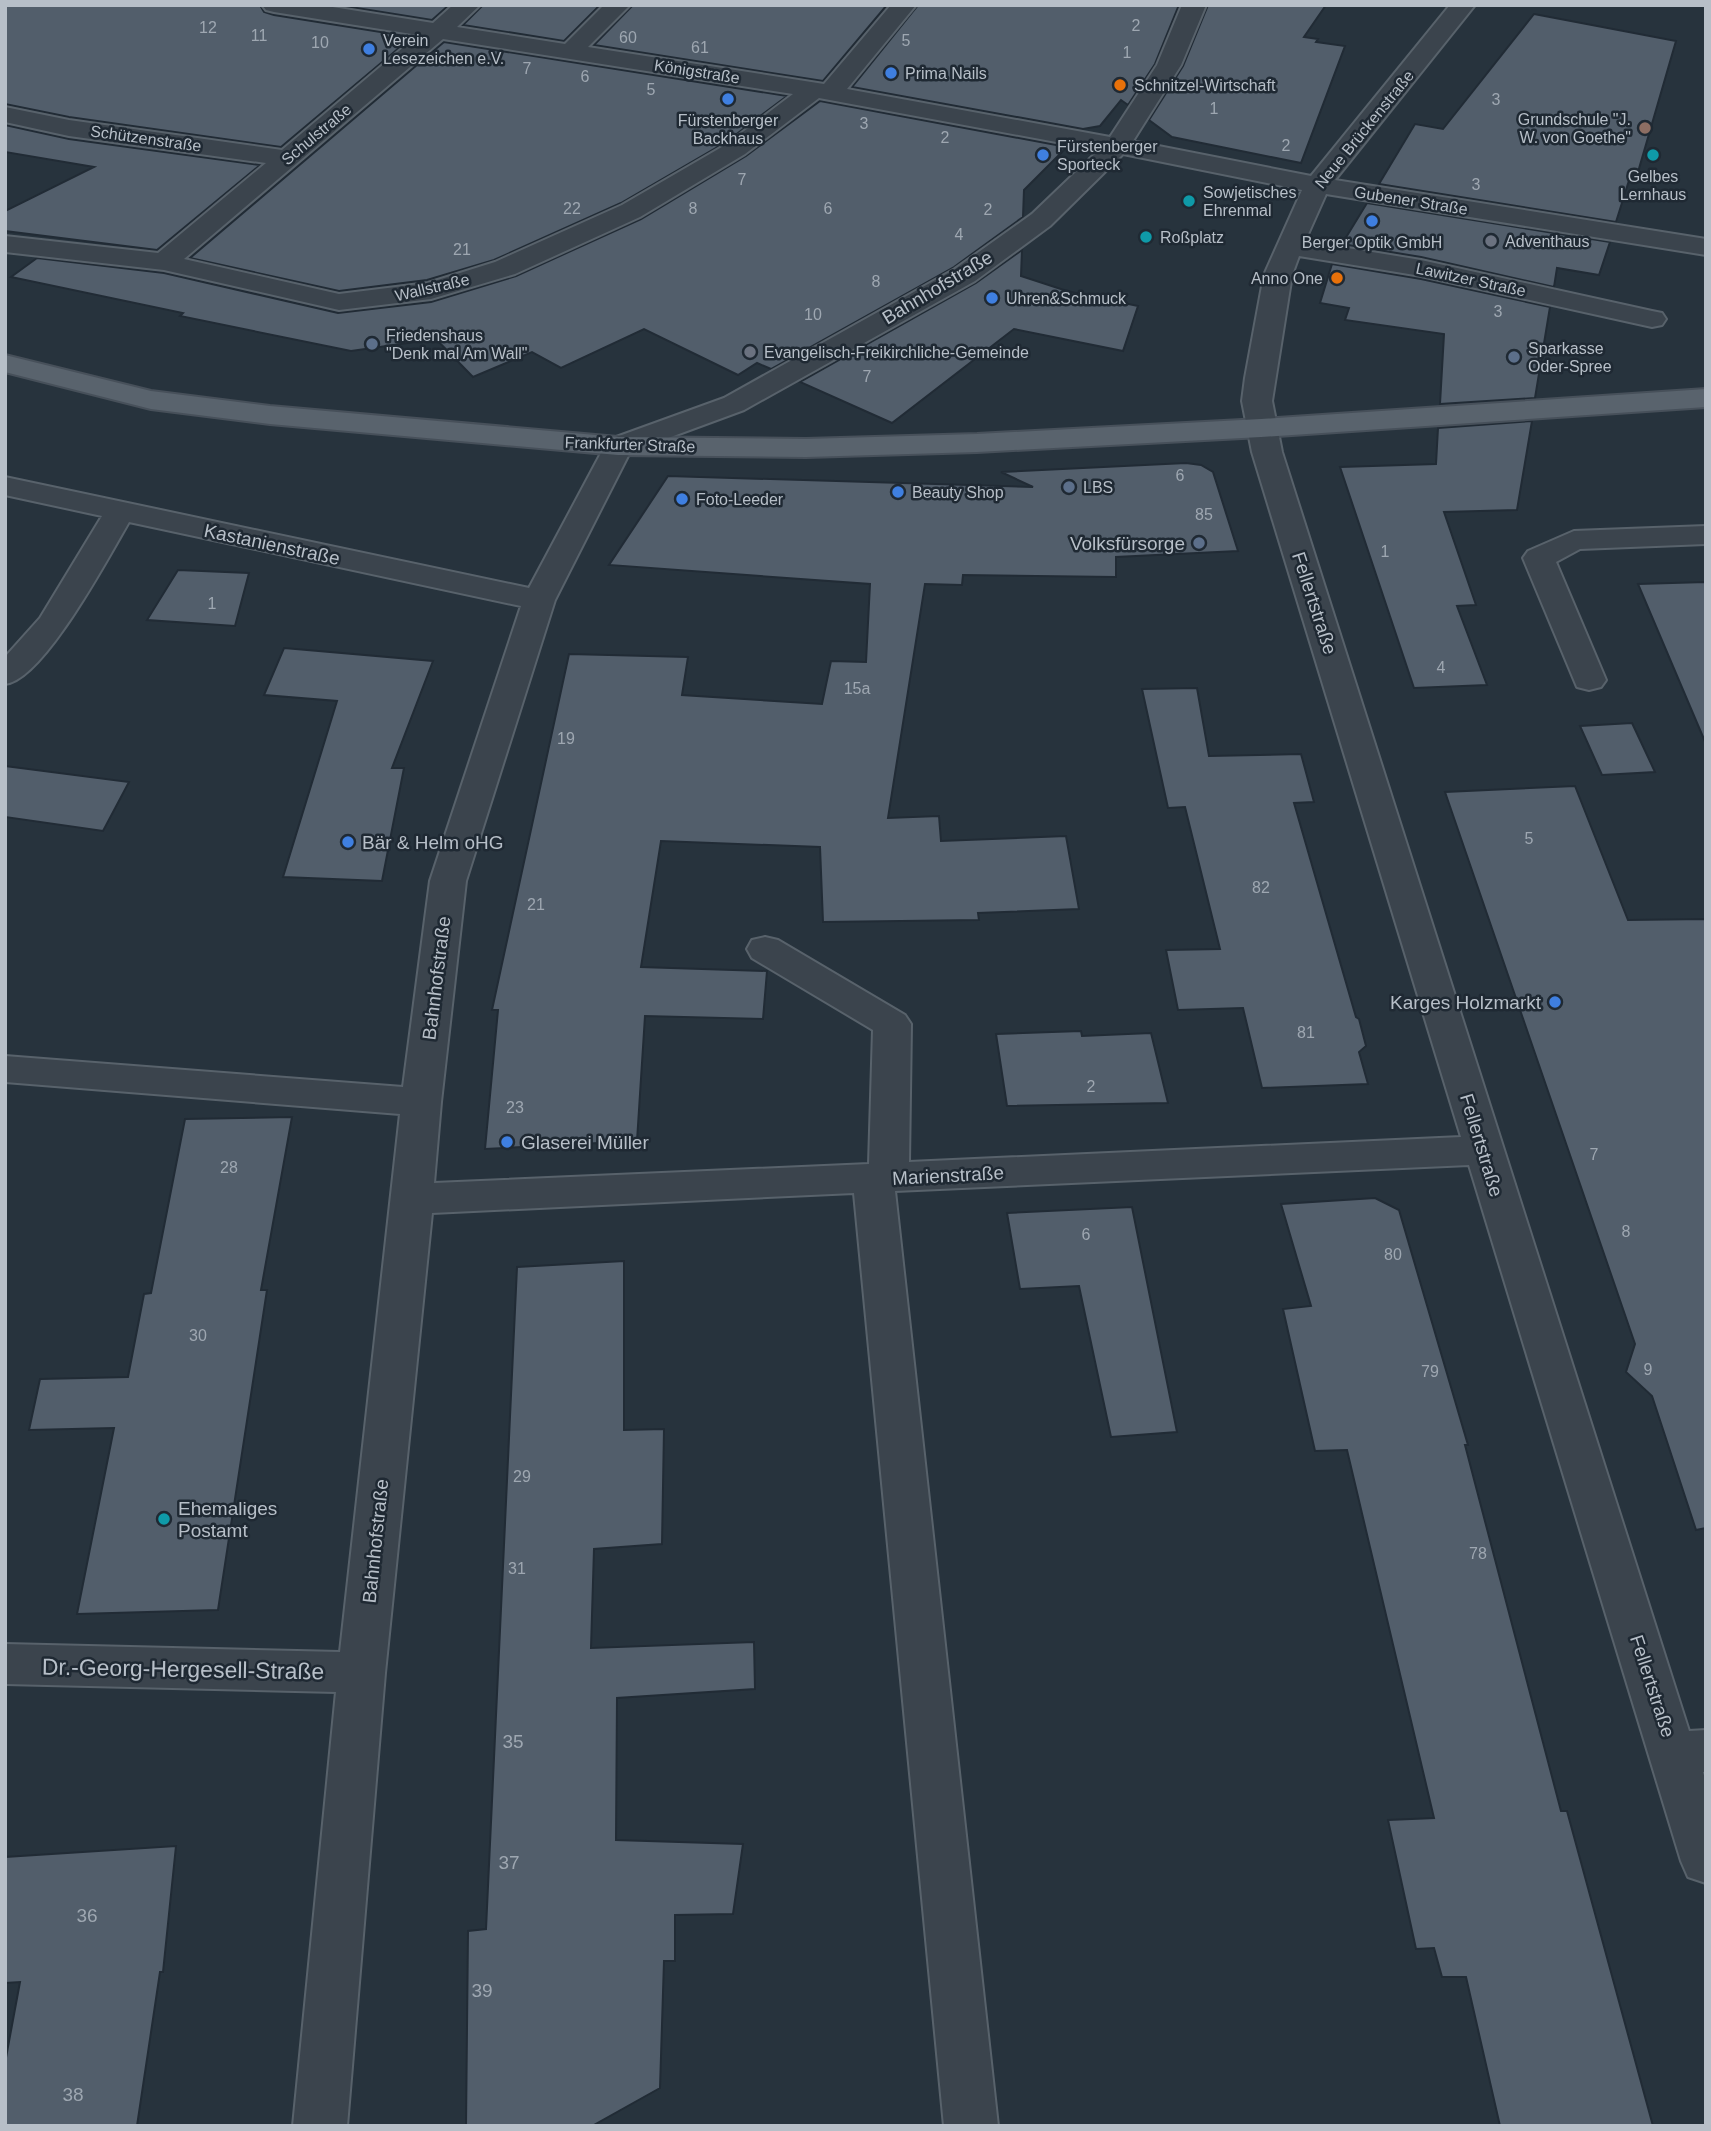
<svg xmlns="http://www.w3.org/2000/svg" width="1711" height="2131" font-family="Arial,sans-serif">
	<rect width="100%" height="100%" fill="#27333d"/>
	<path fill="#525e6b" stroke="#212b35" stroke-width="2" d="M5,5H260L264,12L274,15L412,37L281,147L69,117L5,104Z
		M338,5H449L432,20Z
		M483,5H600L564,41L463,25Z
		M633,5H887L823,81L594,45Z
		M918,5H1179L1155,64L1128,105L1121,100L1100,126L1083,129L852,87Z
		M1208,5H1326L1304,37L1318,39L1316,42L1345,46L1301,163L1172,137L1149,120L1183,66Z
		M1534,14L1676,41L1638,172L1632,171L1616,222L1379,184L1415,124L1443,129Z
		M444,42L787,96L726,142L621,203L494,260L427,280L339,291L190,258Z
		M820,101L1067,147L1024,190L1023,217L954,267L771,369L757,363L738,375L644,329L561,368L532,352L473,377L436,339L351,351L180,316L183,313L11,277L37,258L164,273L338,313L431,302L516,276L641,219L746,156Z
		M5,125L69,139L260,165L157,250L5,231V211L94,167L5,152Z
		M1367,203L1610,242L1599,275L1557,268L1554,287L1421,257L1342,244Z
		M1022,250L1021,276L1067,291L1138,306L1123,351L1014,329L892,423L800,382L976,283Z
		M1332,264L1421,279L1550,307L1535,398L1440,404L1444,334L1345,320L1349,308L1320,303Z
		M1532,421L1517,510L1444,512L1476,605L1457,606L1487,685L1414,688L1340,467L1436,464L1438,428Z
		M1186,463L1201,465L1213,472L1238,551L1116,557V577L963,575L962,585L925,584L888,818L939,816L941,841L1066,836L1079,909L978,913L979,920L823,922L820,847L661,841L641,967L767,971L763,1019L645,1016L637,1141L485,1149L498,1010H492L569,654L688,657L682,695L822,704L831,661L866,662L870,584L609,565L668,476L1033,487L1001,472Z
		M178,570L249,573L235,626L147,620Z
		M1706,582V744L1638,584Z
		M284,648L433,661L392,768H404L382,881L283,877L337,701L264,695Z
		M1197,688L1209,756L1301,754L1314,802L1294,803L1356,1017L1359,1019L1366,1046L1359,1052L1368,1084L1262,1088L1243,1008L1178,1010L1166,950L1220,949L1185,807L1168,808L1142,689Z
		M1632,723L1655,772L1602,775L1580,726Z
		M5,766L129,782L103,831L5,817Z
		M1575,786L1628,920L1706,919V1528L1696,1530L1652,1396L1626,1372L1635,1344L1445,792Z
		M1081,1031L1082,1036L1151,1033L1168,1103L1007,1106L996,1034Z
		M292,1117L261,1290H267L218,1610L77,1614L114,1428L29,1430L40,1379L128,1377L144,1294L151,1293L185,1119Z
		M1375,1198L1399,1210L1468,1445H1465L1561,1811H1567L1653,2126H1500L1466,1977H1442L1434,1948L1416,1949L1388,1820L1434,1818L1347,1450L1315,1451L1283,1309L1311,1306L1281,1204Z
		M1132,1207L1177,1432L1111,1437L1079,1286L1020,1289L1007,1213Z
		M624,1261V1430L664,1429L662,1544L594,1549L591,1648L754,1642L755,1689L617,1698L616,1840L743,1844L733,1914L675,1915V1961H664L660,2088L592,2126H466L468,1931L486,1929L517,1267Z
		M176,1846L163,1972H160L137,2126H5V2063L20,1982L5,1983V1857Z"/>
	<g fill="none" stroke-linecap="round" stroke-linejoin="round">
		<g stroke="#58626b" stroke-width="4">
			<path id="minor" d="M262,5H320L433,23L453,5H480L457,27L565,44L604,5H630L588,47L824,84L891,5H916L847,89L1110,137L1157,65L1182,5H1206L1181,65L1133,141L1311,176L1450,5H1475L1335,180L1706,239V255L1326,194L1305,241L1421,260L1652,311L1662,313L1666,319L1662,325L1652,327L1421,276L1299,256L1292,275L1272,401L1282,452L1689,1731L1706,1730V1772H1703L1706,1782V1883L1688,1877L1681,1861L1469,1165L895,1191L998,2126H944L854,1193L432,1213L385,1673L347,2126H293L336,1692L5,1684V1644L340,1652L400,1114L5,1082V1056L403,1087L430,881L521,606L129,522C109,556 43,681 5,684V657L40,618L102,516L5,495V477L529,588L608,440L724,398L955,269L1032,214L1099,150L819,98L745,154L640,217L515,274L431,299L339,310L164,270L5,252V236L158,253L266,163L69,136L5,122V107L69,120L282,150L418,35L274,12L266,10ZM443,39L793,94L727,144L622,205L495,262L428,283L339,294L184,259ZM1123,154L1302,190L1264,275L1245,378L1242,401L1252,452L1461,1137L909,1162L911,1024L905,1015L778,940L765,937L752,940L747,949L752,958L873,1030L869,1164L434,1183L441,1102L466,881L555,600L630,452L744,410L975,281L1050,226Z
				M1706,526V544L1580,549L1556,562L1606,680L1601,687L1589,690L1577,687L1523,558L1528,551L1574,531Z"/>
		</g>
		<g stroke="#47505a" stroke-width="4">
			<path id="major" d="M5,355L151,391L270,406L618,437L806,439L977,434L1261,419L1706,389V407L1261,437L977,452L806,457L618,455L270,424L151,409L5,372Z"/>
		</g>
		<use href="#minor" fill="#3b444d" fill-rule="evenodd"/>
		<use href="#major" fill="#59636d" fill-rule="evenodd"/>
	</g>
	<g fill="#3f7fe0" stroke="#1f2933" stroke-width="2.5">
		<circle cx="369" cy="49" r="7"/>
		<circle cx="891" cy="73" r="7"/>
		<circle cx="728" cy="99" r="7"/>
		<circle cx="1043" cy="155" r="7"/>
		<circle cx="1372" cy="221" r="7"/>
		<circle cx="992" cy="298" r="7"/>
		<circle cx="898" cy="492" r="7"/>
		<circle cx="682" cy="499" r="7"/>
		<circle cx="348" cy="842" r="7"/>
		<circle cx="1555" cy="1002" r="7"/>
		<circle cx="507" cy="1142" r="7"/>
	</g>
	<g fill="#e8710a" stroke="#1f2933" stroke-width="2.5">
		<circle cx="1120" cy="85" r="7"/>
		<circle cx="1337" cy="278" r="7"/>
	</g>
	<circle fill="#8d6e63" stroke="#1f2933" stroke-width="2.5" cx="1645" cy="128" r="7"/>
	<g fill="#0f9aa8" stroke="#1f2933" stroke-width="2.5">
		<circle cx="1653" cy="155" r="7"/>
		<circle cx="1189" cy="201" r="7"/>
		<circle cx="1146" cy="237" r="7"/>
		<circle cx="164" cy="1519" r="7"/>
	</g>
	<g fill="#6b7280" stroke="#1f2933" stroke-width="2.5">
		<circle cx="1491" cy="241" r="7"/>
		<circle cx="750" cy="352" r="7"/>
	</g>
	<g fill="#5c6f8a" stroke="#1f2933" stroke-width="2.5">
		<circle cx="372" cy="344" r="7"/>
		<circle cx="1514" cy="357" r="7"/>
		<circle cx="1069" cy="487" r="7"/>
		<circle cx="1199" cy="543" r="7"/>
	</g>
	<g text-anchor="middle" stroke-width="5" stroke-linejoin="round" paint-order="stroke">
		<g font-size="16" fill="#9ea7b1">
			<text x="1136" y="31">2</text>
			<text x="208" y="33">12</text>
			<text x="259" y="41">11</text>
			<text x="628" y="43">60</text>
			<text x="906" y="46">5</text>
			<text x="320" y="48">10</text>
			<text x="700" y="53">61</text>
			<text x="1127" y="58">1</text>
			<text x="527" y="74">7</text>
			<text x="585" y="82">6</text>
			<text x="651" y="95">5</text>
			<text x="1496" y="105">3</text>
			<text x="1214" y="114">1</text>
			<text x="864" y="129">3</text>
			<text x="945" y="143">2</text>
			<text x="1286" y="151">2</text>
			<text x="742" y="185">7</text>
			<text x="1476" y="190">3</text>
			<text x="572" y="214">22</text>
			<text x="693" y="214">8</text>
			<text x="828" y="214">6</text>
			<text x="988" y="215">2</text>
			<text x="959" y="240">4</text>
			<text x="462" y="255">21</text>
			<text x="876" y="287">8</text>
			<text x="1498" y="317">3</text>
			<text x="813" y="320">10</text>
			<text x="867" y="382">7</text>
			<text x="1180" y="481">6</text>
			<text x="1204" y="520">85</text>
			<text x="1385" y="557">1</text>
			<text x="212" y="609">1</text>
			<text x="1441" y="673">4</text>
			<text x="857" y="694">15a</text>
			<text x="566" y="744">19</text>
			<text x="1529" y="844">5</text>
			<text x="1261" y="893">82</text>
			<text x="536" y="910">21</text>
			<text x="1306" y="1038">81</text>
			<text x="1091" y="1092">2</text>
			<text x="515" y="1113">23</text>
			<text x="1594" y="1160">7</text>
			<text x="229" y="1173">28</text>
			<text x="1626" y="1237">8</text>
			<text x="1086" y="1240">6</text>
			<text x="1393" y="1260">80</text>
			<text x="198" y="1341">30</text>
			<text x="1648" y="1375">9</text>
			<text x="1430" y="1377">79</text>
			<text x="522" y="1482">29</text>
			<text x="1478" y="1559">78</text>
			<text x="517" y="1574">31</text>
		</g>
		<g font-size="16" fill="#b7bfc8" stroke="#1f2933" text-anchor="start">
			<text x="383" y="46">Verein<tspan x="383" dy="18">Lesezeichen e.V.</tspan></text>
			<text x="905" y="79">Prima Nails</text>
			<text x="1134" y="91">Schnitzel-Wirtschaft</text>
			<text x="1631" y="125" text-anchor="end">Grundschule "J.<tspan x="1631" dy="18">W. von Goethe"</tspan></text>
			<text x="728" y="126" text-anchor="middle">Fürstenberger<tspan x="728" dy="18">Backhaus</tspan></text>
			<text x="1057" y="152">Fürstenberger<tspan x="1057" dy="18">Sporteck</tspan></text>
			<text x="1653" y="182" text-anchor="middle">Gelbes<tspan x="1653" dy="18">Lernhaus</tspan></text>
			<text x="1203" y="198">Sowjetisches<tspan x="1203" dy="18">Ehrenmal</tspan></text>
			<text x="1160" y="243">Roßplatz</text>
			<text x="1505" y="247">Adventhaus</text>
			<text x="1372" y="248" text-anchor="middle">Berger Optik GmbH</text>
			<text x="1323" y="284" text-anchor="end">Anno One</text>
			<text x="1006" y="304">Uhren&amp;Schmuck</text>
			<text x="386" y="341">Friedenshaus<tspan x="386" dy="18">"Denk mal Am Wall"</tspan></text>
			<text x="1528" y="354">Sparkasse<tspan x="1528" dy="18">Oder-Spree</tspan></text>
			<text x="764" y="358">Evangelisch-Freikirchliche-Gemeinde</text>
			<text x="1083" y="493">LBS</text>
			<text x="912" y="498">Beauty Shop</text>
			<text x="696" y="505">Foto-Leeder</text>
		</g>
		<g font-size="16" fill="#b7bfc8" stroke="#1f2933">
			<text transform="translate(697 71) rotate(9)" y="6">Königstraße</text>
			<text transform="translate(1364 129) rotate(-51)" y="6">Neue Brückenstraße</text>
			<text transform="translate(316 134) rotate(-40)" y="6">Schulstraße</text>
			<text transform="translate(146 138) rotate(8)" y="6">Schützenstraße</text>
			<text transform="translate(1411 200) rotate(9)" y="6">Gubener Straße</text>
			<text transform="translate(1471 279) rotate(12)" y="6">Lawitzer Straße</text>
			<text transform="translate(432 287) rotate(-13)" y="6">Wallstraße</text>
			<text transform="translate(630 444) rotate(2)" y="6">Frankfurter Straße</text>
		</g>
		<g font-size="19" fill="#b7bfc8" stroke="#1f2933">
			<text transform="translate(937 287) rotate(-31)" y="7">Bahnhofstraße</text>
			<text transform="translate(272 544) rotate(12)" y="7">Kastanienstraße</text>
			<text transform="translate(1315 603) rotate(72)" y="7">Fellertstraße</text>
			<text transform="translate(436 978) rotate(-83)" y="7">Bahnhofstraße</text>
			<text transform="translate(1482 1145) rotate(73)" y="7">Fellertstraße</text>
			<text transform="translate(948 1175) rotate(-3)" y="7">Marienstraße</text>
			<text transform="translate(375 1541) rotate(-84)" y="7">Bahnhofstraße</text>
			<text transform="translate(1653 1686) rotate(72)" y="7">Fellertstraße</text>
		</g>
		<g font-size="19" fill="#b7bfc8" stroke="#1f2933" text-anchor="start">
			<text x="1185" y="550" text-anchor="end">Volksfürsorge</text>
			<text x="362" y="849">Bär &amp; Helm oHG</text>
			<text x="1541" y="1009" text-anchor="end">Karges Holzmarkt</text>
			<text x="521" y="1149">Glaserei Müller</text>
			<text x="178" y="1515">Ehemaliges<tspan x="178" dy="22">Postamt</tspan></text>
		</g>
		<g font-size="19" fill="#9ea7b1">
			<text x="513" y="1748">35</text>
			<text x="509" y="1869">37</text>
			<text x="87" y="1922">36</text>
			<text x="482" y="1997">39</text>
			<text x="73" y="2101">38</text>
		</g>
		<g font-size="23" fill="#b7bfc8" stroke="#1f2933">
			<text transform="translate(183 1669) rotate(1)" y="8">Dr.-Georg-Hergesell-Straße</text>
		</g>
	</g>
	<rect width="1711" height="2131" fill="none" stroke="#b7bfc8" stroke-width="14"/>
</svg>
